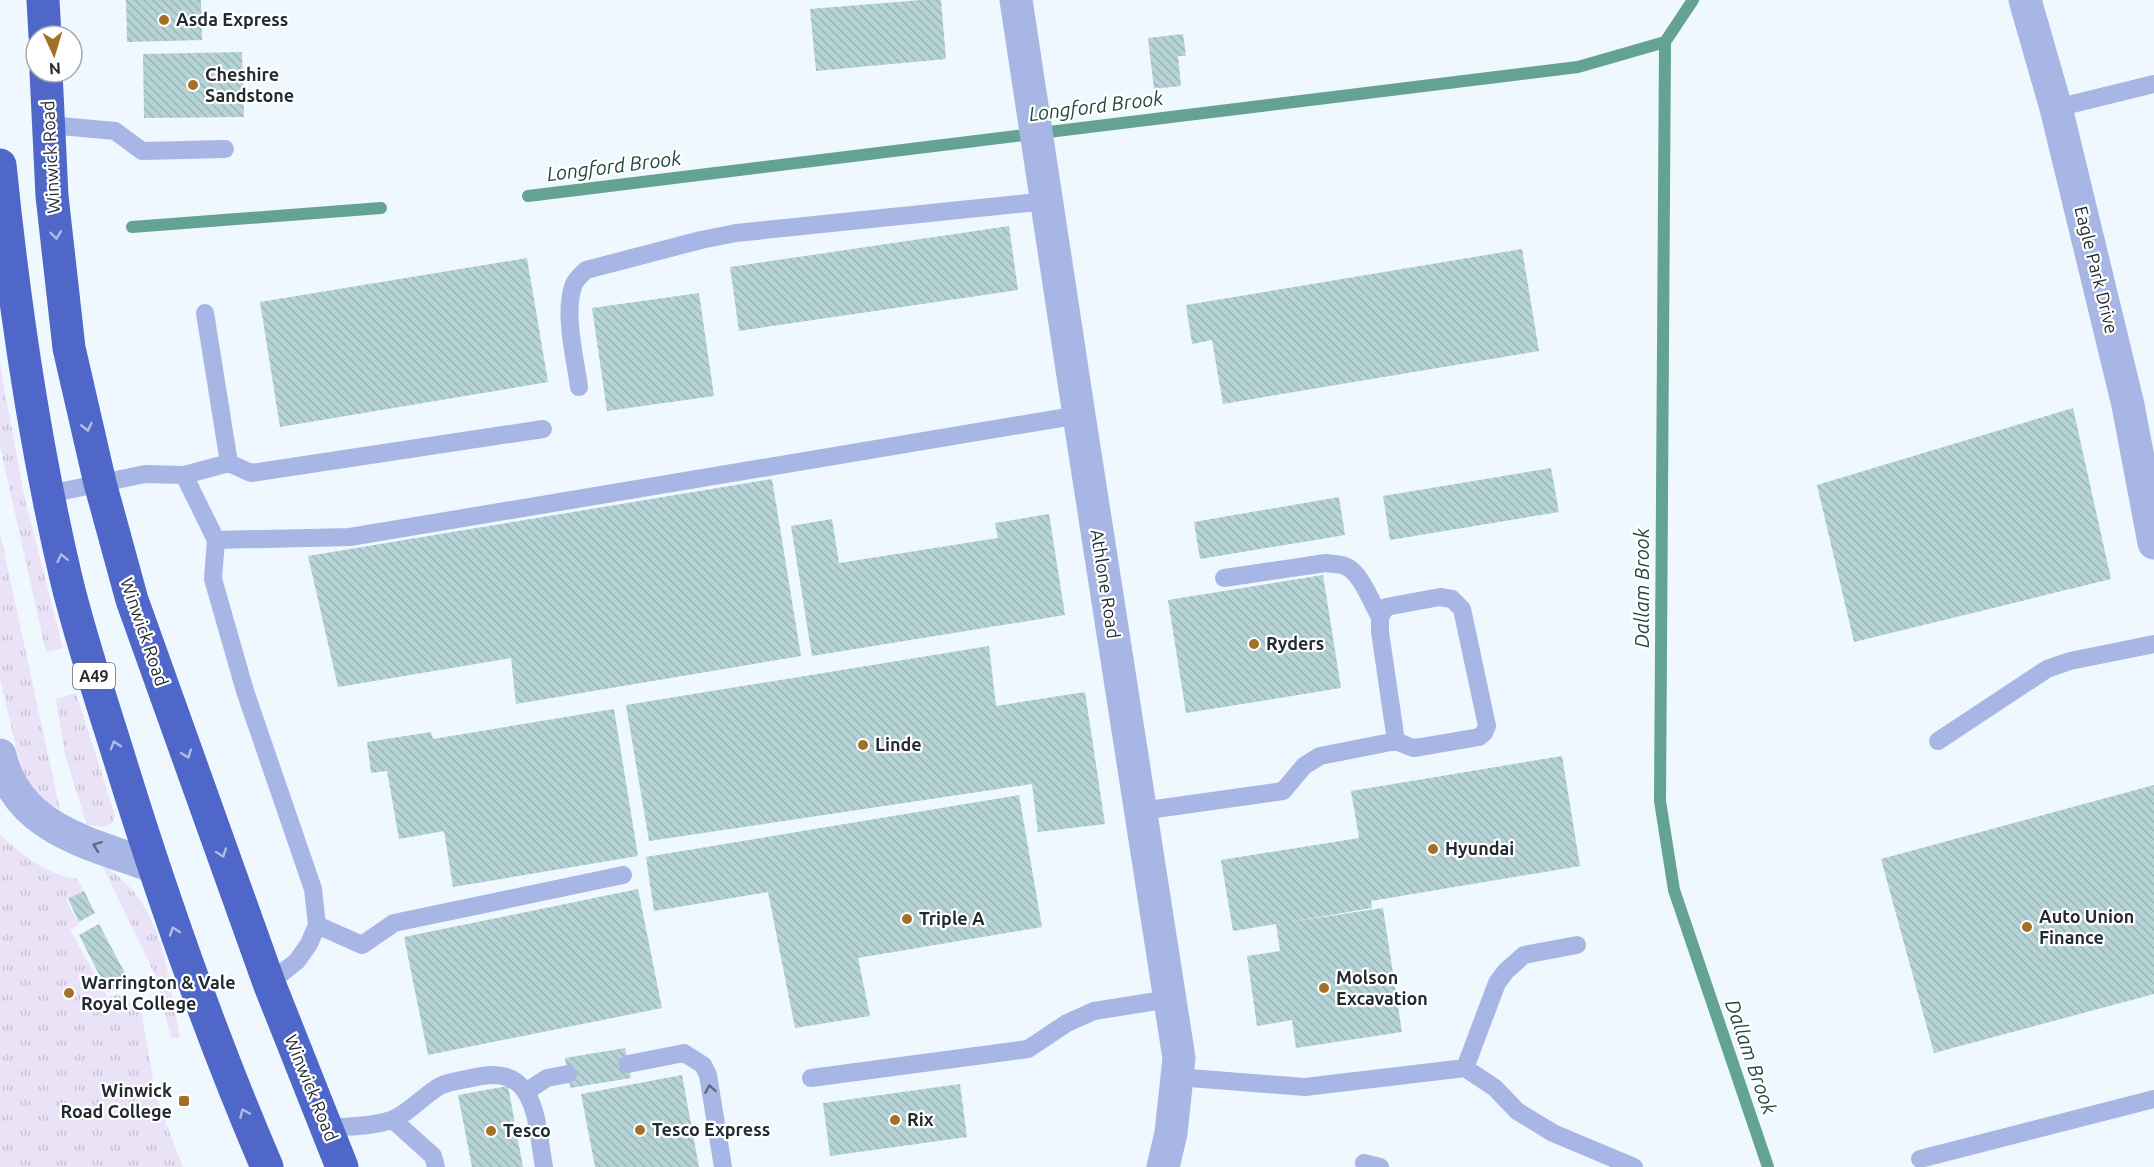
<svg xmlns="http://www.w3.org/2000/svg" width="2154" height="1167" font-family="Ubuntu,sans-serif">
	<defs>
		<pattern id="grass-tufts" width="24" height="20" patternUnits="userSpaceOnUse" patternTransform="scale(1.5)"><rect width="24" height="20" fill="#eae2f7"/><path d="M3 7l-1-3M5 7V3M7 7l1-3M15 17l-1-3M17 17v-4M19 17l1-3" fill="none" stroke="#c8c2d4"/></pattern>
		<pattern id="building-back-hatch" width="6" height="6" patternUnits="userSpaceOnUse" patternTransform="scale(1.5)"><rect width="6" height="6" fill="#b6d3d6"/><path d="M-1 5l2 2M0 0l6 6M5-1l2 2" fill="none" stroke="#9cb5b8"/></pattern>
	</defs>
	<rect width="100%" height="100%" fill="#eff8fe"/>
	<path fill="url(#grass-tufts)" d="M0,365L25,500L63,648L46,652L0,446Z
		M0,533L60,810L46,803L25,779L16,747L0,679Z
		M76,693L115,815L112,823L104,827L87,825L65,755L56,699Z
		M0,835C24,856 45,874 77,879L84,891L66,900L79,924L70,930L108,998L118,994L141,1009L156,1097L183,1167H0Z
		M102,865C164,901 168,975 180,1038H171L157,979Z"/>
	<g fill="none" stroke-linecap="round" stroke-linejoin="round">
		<path stroke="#64a391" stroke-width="12" d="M1693,0L1665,42L1660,801L1674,890L1768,1167
			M528,196L1578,67L1665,42
			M132,227L381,208"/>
	</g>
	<path fill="url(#building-back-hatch)" d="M126,0H201L202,40L127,42Z
		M922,0H941L946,59L816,71L810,9Z
		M1183,34L1186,56H1178L1181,86L1154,89L1148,38Z
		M242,52L244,117L144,118L143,54Z
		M1009,226L1018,290L739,331L730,267Z
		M1522,249L1539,351L1223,404L1212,340L1192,344L1186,305Z
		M527,258L548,382L280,427L260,302Z
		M699,293L714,396L607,411L592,308Z
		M2073,408L2111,579L1854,642L1817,485Z
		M1551,468L1559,512L1390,540L1383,496Z
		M772,479L801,656L516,704L511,658L338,687L308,556Z
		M1339,497L1345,535L1200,559L1194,522Z
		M1049,514L1065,615L812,656L791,526L832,519L839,563L998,538L995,523Z
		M1323,575L1341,688L1186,713L1168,600Z
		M989,646L996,706L1085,692L1105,824L1038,832L1032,784L649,841L626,705Z
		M614,709L638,856L453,887L444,831L399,839L387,771L371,773L367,742L431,732L433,739Z
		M1562,756L1580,866L1371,901L1372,908L1289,922L1383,908L1402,1032L1296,1048L1292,1020L1257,1026L1247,956L1280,951L1276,924L1233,931L1221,860L1359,838L1351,791Z
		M2154,785V994L1934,1053L1881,859Z
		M1019,795L1042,927L858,958L870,1016L795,1028L768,892L654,911L646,857Z
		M638,889L662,1008L428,1055L404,937Z
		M84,891L95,913L79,922L68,899Z
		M99,924L129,981L108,992L79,935Z
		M625,1048L631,1078L570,1088L565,1058Z
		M682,1075L699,1167H595L581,1094Z
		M960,1084L967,1137L830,1156L823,1103Z
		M508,1086L523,1167H472L458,1095Z"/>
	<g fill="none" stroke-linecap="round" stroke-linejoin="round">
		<path stroke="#a7b6e5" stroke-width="18" d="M2056,108L2154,84
			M49,125L115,131L142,151L225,149
			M579,387C575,357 563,312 574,284C576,279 582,274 586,270L701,240L736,233L1047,201
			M229,463L251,473L543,429
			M184,475L229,463L205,313
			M49,494L145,474L184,475L216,540L213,579L245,691L313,889L317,925L309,944L297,961L269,983
			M216,540L350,537L1079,415
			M1224,578L1326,563C1332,564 1339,564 1345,566C1361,572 1371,602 1380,617
			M1938,741L2047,669L2070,661L2154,644
			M1141,811L1283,791L1304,766L1320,756L1396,741L1380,632V617L1386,607L1440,597L1452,599L1462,609L1487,726L1484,733L1479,737L1421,747L1413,748L1396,741
			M317,925L362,945L394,923L623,875
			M628,1064L684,1053L703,1065L708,1075L723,1167
			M1465,1068L1497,983L1506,971L1524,955L1577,945
			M1177,1077L1305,1087L1465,1068L1495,1088L1517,1111L1553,1133L1634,1167
			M811,1078L1028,1049L1067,1023L1094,1011L1170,999
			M527,1091L547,1078L568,1074
			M393,1120L433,1156L436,1167
			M327,1128C348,1126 371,1127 391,1120C408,1114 424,1095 440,1086C450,1081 465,1080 476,1077C538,1063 536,1124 544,1167
			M1920,1159L2154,1099
			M1364,1163L1380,1167"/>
		<path stroke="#a7b6e5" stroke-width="33" d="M1016,0L1079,415L1179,1058L1171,1133L1163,1167
			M2025,0L2056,108L2128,405L2154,543
			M0,755C17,829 89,843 152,866"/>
		<path stroke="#4f67c8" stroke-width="33" d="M43,0L45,36
			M46,72L52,196L69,348L100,483L132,600L269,983L342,1167
			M0,165C14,304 34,442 66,578C80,637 100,696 118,754C161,894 209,1032 267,1167"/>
	</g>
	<defs><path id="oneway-chevron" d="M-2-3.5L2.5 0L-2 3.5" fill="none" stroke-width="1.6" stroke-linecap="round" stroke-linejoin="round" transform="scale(1.5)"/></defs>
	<g stroke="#b0bbe6">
		<use href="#oneway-chevron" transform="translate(56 235) rotate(83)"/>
		<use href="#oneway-chevron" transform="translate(87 427) rotate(77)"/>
		<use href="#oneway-chevron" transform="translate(62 558) rotate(-102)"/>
		<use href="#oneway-chevron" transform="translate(115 745) rotate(-107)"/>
		<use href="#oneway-chevron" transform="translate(187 754) rotate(70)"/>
		<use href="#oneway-chevron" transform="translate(222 853) rotate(70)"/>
		<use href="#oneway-chevron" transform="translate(174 931) rotate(-109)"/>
		<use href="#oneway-chevron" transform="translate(244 1113) rotate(-113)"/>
	</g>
	<g stroke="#5e6a82">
		<use href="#oneway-chevron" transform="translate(97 846) rotate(-160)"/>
		<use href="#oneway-chevron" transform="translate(710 1089) rotate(-100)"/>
	</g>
	<g fill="#a37027" stroke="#fff" stroke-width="2">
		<circle cx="164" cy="20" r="6"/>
		<circle cx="193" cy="85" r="6"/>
		<circle cx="1254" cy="644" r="6"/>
		<circle cx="863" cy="745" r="6"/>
		<circle cx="1433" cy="849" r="6"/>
		<circle cx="907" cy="919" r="6"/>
		<circle cx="2027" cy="927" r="6"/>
		<circle cx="1324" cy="988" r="6"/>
		<circle cx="69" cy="993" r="6"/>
		<rect x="178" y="1095" width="12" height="12" rx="3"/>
		<circle cx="895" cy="1120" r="6"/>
		<circle cx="640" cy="1130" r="6"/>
		<circle cx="491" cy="1131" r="6"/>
	</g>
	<g text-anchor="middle" stroke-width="4.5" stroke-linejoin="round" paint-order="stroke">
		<rect fill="#fff" stroke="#656b6f" stroke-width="1.5" x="73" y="663" width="42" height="26" rx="4.5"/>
		<g font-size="16" font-weight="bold" fill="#232b31">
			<text x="94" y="682">A49</text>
		</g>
		<g font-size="18" font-weight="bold" fill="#232b31" stroke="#fff" text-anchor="start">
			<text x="176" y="26">Asda Express</text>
			<text x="205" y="81">Cheshire<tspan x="205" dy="21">Sandstone</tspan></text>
			<text x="1266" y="650">Ryders</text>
			<text x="875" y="751">Linde</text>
			<text x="1445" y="855">Hyundai</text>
			<text x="2039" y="923">Auto Union<tspan x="2039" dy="21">Finance</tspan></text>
			<text x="919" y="925">Triple A</text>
			<text x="1336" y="984">Molson<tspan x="1336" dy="21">Excavation</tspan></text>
			<text x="81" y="989">Warrington &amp; Vale<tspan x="81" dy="21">Royal College</tspan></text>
			<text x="172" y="1097" text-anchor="end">Winwick<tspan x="172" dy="21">Road College</tspan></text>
			<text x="907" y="1126">Rix</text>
			<text x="652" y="1136">Tesco Express</text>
			<text x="503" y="1137">Tesco</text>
		</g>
		<g font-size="18" fill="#232b31" stroke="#fff">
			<text transform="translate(51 157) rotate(-93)" y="6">Winwick Road</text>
			<text transform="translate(2096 270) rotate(76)" y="6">Eagle Park Drive</text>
			<text transform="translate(1105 584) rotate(81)" y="6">Athlone Road</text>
			<text transform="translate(144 632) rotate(71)" y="6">Winwick Road</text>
			<text transform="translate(311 1088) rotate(68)" y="6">Winwick Road</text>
		</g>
		<g font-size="20" font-style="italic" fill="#21483c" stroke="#fff">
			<text transform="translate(1096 106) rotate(-7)" y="7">Longford Brook</text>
			<text transform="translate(614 166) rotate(-7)" y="7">Longford Brook</text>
			<text transform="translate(1642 588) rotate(-90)" y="7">Dallam Brook</text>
			<text transform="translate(1751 1057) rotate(71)" y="7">Dallam Brook</text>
		</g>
	</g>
	<g transform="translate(54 54) rotate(176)"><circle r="28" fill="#ffffff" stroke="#a7aaad" stroke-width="1.5"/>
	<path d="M0-4.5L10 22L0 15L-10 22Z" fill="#a37027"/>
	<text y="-9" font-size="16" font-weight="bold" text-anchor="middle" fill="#232b31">N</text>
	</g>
</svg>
